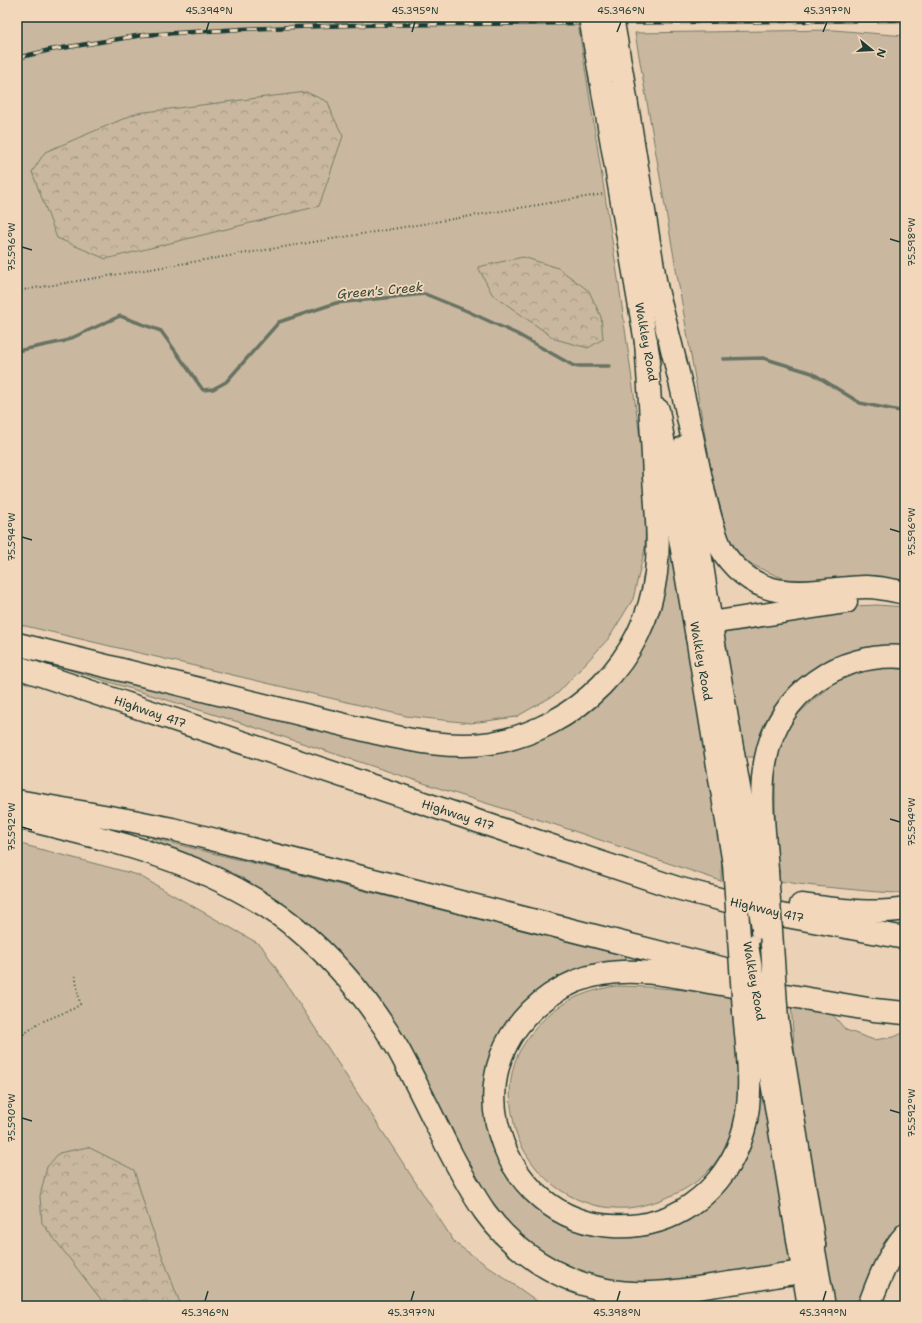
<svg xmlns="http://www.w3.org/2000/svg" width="922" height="1323" font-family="'Shantell Sans',sans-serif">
	<defs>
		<pattern id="forest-crowns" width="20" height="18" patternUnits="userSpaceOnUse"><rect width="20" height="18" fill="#c9b89f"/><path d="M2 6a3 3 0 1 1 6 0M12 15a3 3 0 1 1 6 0" fill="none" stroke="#a39782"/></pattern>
	</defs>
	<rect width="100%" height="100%" fill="#ebd1b5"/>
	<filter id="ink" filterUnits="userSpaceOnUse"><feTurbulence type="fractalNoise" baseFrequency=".025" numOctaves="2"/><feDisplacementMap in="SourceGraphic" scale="8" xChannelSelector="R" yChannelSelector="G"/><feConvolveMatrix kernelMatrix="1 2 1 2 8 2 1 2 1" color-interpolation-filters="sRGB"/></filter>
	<g filter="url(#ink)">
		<path fill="#c9b89f" stroke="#747a6a" d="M17,17H577L619,285L640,438L646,502L645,548L633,599L609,638L558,693L516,717L471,723L406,716L17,624Z
			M834,30L905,36V581L874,576L808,580L786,579L775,575L753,565L741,557L728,536L712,476L635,33Z
			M671,526L722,845L721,881L556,825L457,794L232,720L31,658L345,730L515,745L624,670Z
			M877,605L905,607V652L844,660L758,755L754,757H744L723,628C774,618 825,606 877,605Z
			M882,668L905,669V893C885,893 866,891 847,889C824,887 802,885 779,881L775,822V776L779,747L793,719L813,700L834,683L857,670Z
			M152,838L626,956L625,966L519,1013L491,1133L576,1225L704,1205L755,1084L762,1083L793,1262L781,1267L671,1285L605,1282L557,1264L508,1229L343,962L150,848Z
			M17,843L138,875L261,945L455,1243L544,1306H17Z
			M616,986L648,987L732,994V1008L735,1009C738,1027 740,1046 742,1064C743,1071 746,1081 745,1088C743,1101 740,1115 736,1127C733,1137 717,1161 710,1169C697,1184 679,1193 661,1200C651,1203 639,1207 628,1208C578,1211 536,1182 517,1136C515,1131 514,1124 513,1118C508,1095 509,1068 522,1047C546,1009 573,993 616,986Z
			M791,1004L830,1012L846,1030L874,1040L894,1037L905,1032V1224L898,1232L862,1306H834L796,1071Z"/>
		<path fill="url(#forest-crowns)" stroke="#747a6a" d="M306,92L328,102L333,116L343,136L319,206L106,259L57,238L32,172L45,152L137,113Z
			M523,257L558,268L589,291L601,317L603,339L588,348L555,339L492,294L478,267Z
			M88,1147L134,1170L149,1220L181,1306H106L42,1223L40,1196L47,1167L59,1153Z"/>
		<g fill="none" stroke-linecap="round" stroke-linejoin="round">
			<path stroke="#687263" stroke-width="3.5" d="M17,351L65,341L120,316L161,331L203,390L213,389L226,382L279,322L336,303L425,294L467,311L517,334L574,366H609
				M723,359L763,358L812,373L860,403L900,411L905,407"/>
			<g stroke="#1f3d34" stroke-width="23">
				<path id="secondary" d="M760,1016L808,1306
					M814,1245L825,1306"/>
			</g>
			<g stroke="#1f3d34" stroke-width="25">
				<path id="primary" d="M601,80L649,360
					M623,80L659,305
					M658,410L697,637L734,864
					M684,447L714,644L753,868
					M777,1020L814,1245"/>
			</g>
			<g stroke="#1f3d34" stroke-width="25">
				<path id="highway" d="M656,286C667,331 680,376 689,422C694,446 699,470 704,493C709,512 713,531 721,548C731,567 752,584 772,589C803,597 835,587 866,587C879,587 892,590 905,593
					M697,637L703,628L711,623L846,602
					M17,644L377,733C414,741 452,749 491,743C575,729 646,660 656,573C660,541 656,509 654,477C652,432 649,386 646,341
					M17,667L677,888L781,915L905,938
					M17,801L133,821L172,829L745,974
					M17,817C114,841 216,863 296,928C337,962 371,1003 398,1049C416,1082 432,1116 449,1150C460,1171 471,1192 485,1212C514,1252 559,1281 607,1290C648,1298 690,1289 730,1283C747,1281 764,1278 780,1275C787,1274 795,1274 800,1271C810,1266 812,1254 814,1245
					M767,871C765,834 758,795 766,758C779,692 839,652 905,657
					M801,905C835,909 870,915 905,909
					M744,1011C747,1050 754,1091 744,1129C736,1160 717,1187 691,1205C647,1235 583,1234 541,1198C495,1159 479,1089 511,1036C531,1004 565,980 602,974C639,967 679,977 715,983C768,992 821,1001 874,1010L905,1013
					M869,1306C877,1284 889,1252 905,1235"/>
			</g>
			<path stroke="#1f3d34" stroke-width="2" stroke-dasharray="1 3" stroke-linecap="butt" d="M17,291L604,194
				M17,1039L39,1023L75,1008L80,1004L75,974"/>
			<use href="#secondary" stroke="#f3d7ba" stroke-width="20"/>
			<use href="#primary" stroke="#f3d7ba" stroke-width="22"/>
			<use href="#highway" stroke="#f3d7ba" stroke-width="22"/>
			<g stroke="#1f3d34" stroke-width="4.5">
				<path id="rail" d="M17,58L50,50L143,35L242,29L352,25L905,20"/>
			</g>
			<use href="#rail" stroke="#f3d7ba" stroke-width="3" stroke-dasharray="9" stroke-linecap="butt"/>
			<g stroke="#1f3d34" stroke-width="23" stroke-linecap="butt">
				<path id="secondary-bridge" d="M748,945L760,1016"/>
			</g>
			<g stroke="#1f3d34" stroke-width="25" stroke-linecap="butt">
				<path id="primary-bridge" d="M590,17L601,80
					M612,17L623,80
					M753,868L763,928"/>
			</g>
			<g stroke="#1f3d34" stroke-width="25" stroke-linecap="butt">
				<path id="highway-bridge" d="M734,864L744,1011
					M767,871L777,1020"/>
			</g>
			<use href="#secondary-bridge" stroke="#f3d7ba" stroke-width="20"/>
			<use href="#primary-bridge" stroke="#f3d7ba" stroke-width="22"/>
			<use href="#highway-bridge" stroke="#f3d7ba" stroke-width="22"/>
		</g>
	</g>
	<path fill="none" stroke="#1f3d34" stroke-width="1.5" d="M206,32L209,22M412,32L415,22M617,32L621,22M823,32L827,22M890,239L900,242M22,247L32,250M890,529L900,532M22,537L32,540M890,819L900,822M22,827L32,830M890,1110L900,1113M22,1118L32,1121M205,1301L208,1291M411,1301L414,1291M617,1301L620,1291M823,1301L826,1291"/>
	<g text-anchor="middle" stroke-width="3.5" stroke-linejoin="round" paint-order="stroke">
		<g font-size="12" fill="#1f3d34" stroke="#f3d7ba">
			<text transform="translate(646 342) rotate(80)" y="4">Walkley Road</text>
			<text transform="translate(701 661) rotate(80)" y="4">Walkley Road</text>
			<text transform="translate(150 712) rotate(19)" y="4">Highway 417</text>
			<text transform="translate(458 815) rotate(18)" y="4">Highway 417</text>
			<text transform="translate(767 910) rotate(13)" y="4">Highway 417</text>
			<text transform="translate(754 981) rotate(80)" y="4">Walkley Road</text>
		</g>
		<g font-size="13" font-style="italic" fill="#314a40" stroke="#f3d7ba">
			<text transform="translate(380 290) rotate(-5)" y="5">Green's Creek</text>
		</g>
	</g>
	<rect width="922" height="1323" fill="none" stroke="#f3d7ba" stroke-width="44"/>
	<g transform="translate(872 50) rotate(108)" stroke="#f3d7ba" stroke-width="3" paint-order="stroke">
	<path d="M0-3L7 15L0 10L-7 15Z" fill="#1f3d34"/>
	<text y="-6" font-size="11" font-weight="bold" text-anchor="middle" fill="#1f3d34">N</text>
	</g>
	<rect x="22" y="22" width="878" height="1279" fill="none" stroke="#1f3d34" stroke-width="1.5"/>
	<g font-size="10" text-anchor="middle" fill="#1f3d34">
		<text x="209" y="14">45.394°N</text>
		<text x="415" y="14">45.395°N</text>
		<text x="621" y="14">45.396°N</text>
		<text x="827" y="14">45.397°N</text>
		<text transform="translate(911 242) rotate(-90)" y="4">75.598°W</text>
		<text transform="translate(11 247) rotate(-90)" y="4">75.596°W</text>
		<text transform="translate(911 532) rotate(-90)" y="4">75.596°W</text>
		<text transform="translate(11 537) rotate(-90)" y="4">75.594°W</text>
		<text transform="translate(911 822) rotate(-90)" y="4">75.594°W</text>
		<text transform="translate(11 827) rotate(-90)" y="4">75.592°W</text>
		<text transform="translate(911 1113) rotate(-90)" y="4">75.592°W</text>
		<text transform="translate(11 1118) rotate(-90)" y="4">75.590°W</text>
		<text x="205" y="1316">45.396°N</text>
		<text x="411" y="1316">45.397°N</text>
		<text x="617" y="1316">45.398°N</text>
		<text x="823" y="1316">45.399°N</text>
	</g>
</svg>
